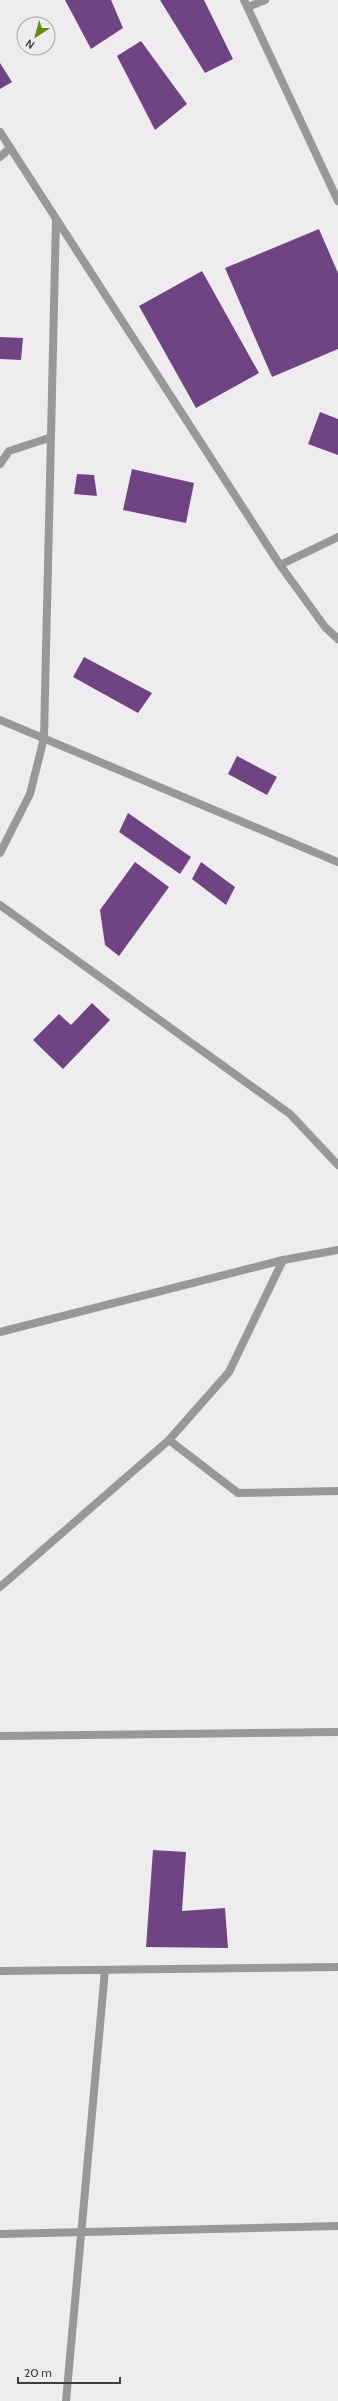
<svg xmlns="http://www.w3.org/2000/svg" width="338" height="2401" font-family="Cabin,sans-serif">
	<rect width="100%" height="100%" fill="#efecf0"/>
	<path fill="#704482" d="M65,0H111L123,28L91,49Z
		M160,0H204L233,59L205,73Z
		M141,41L187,104L155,130L117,56Z
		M0,63L12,82L0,89Z
		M319,229L338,273V349L272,377L225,268Z
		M202,271L259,373L196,408L139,306Z
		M0,337L23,338L21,360L0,359Z
		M320,412L338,419V455L308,444Z
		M132,469L194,483L186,523L123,510Z
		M77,474L94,475L97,496L74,494Z
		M84,657L152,693L138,713L73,677Z
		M237,756L277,777L267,795L228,774Z
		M128,813L191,857L180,874L119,832Z
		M135,862L169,887L119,956L105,945L100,910Z
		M201,862L235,887L226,905L192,879Z
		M92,1003L110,1020L63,1069L33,1040L59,1014L71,1025Z
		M153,1850L186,1852L182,1911L225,1908L228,1948L146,1947Z"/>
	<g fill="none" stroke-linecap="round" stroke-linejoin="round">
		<path stroke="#989997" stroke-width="8" d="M244,0L338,201
			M248,7L265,0
			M0,132L280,565L325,627L338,639
			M0,157L10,148
			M0,464L9,451L49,438
			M280,565L338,537
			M0,720L338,862
			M0,853L30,794L44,738L56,219
			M0,905L290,1114L338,1165
			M0,1332L283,1260L338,1250
			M169,1440L238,1493L338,1491
			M0,1587L169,1440L229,1372L283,1260
			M0,1736L338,1732
			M0,1971L338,1967
			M0,2234L338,2226
			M66,2401L105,1970"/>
	</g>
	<g transform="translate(36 36) rotate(216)"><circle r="19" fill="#efecf0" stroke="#a8a6a9"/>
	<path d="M0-3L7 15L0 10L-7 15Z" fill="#668b13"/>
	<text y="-6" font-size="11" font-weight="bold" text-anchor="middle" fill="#3e3d3e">N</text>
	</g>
	<path d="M18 2377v6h102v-6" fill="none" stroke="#3e3d3e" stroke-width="2"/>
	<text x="24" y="2377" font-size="12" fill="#3e3d3e" stroke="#efecf0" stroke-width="3" paint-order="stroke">20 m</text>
</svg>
